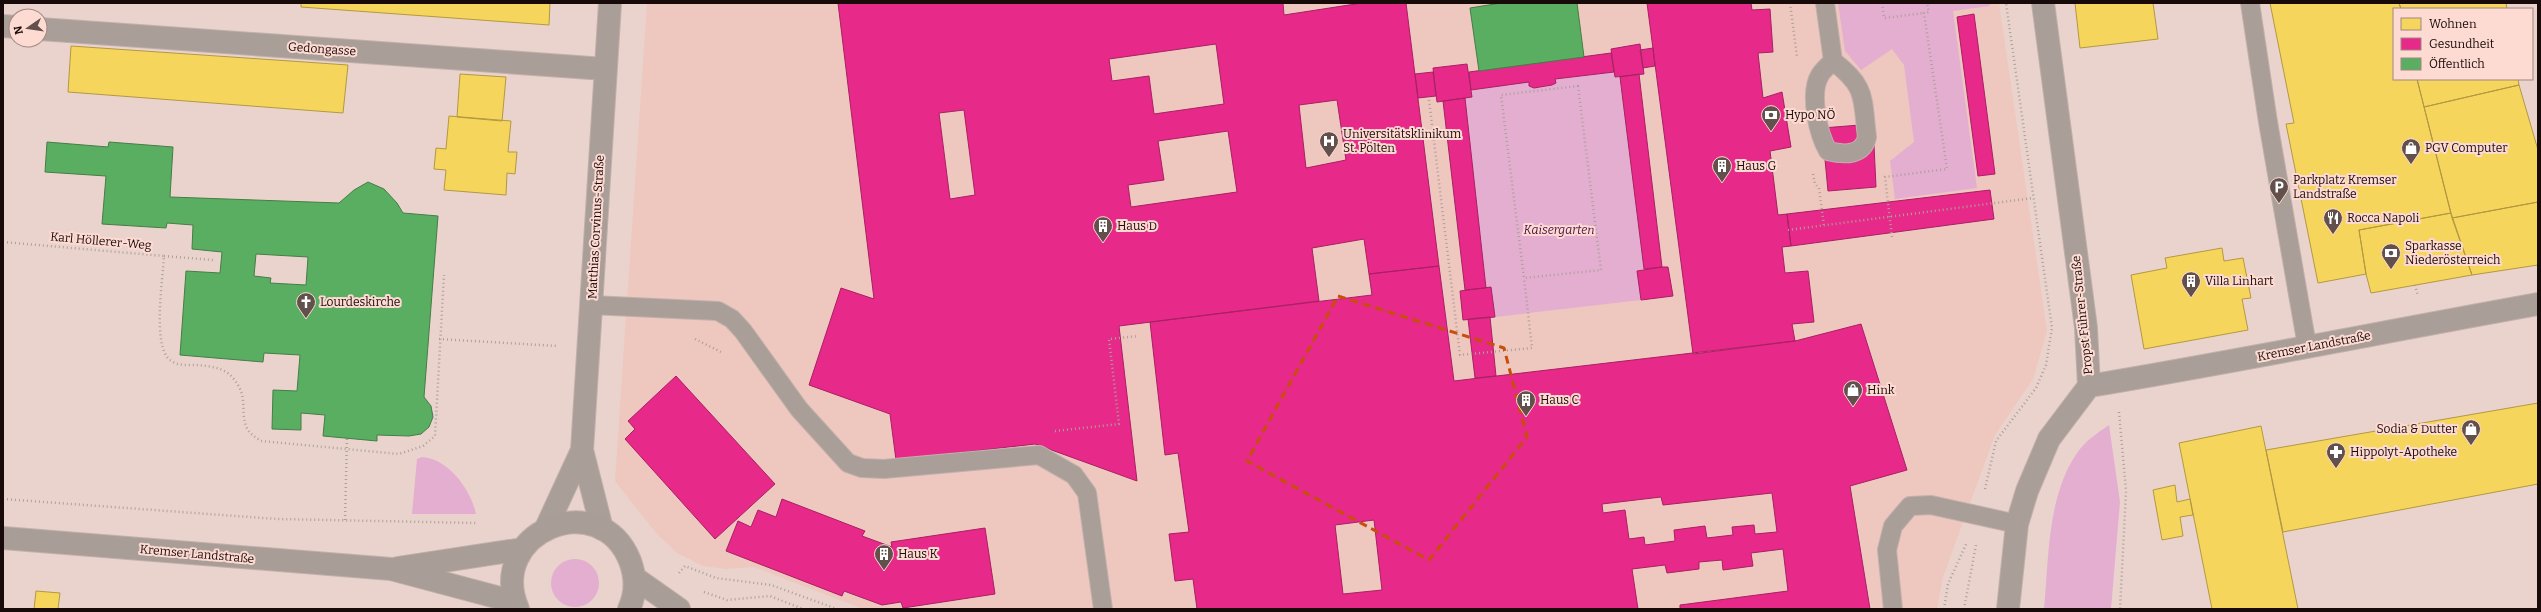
<svg xmlns="http://www.w3.org/2000/svg" width="2541" height="612" font-family="Bitter,serif">
	<rect width="100%" height="100%" fill="#ead3cd"/>
	<path fill="#eec7bf" d="M647,3H1999L2047,331L2033,379L1995,435L1943,577L1937,609H863L754,567L726,569L703,566L677,553L656,533L615,481Z"/>
	<path fill="#e3aed0" d="M1838,3H1989L1990,6L1953,11L1977,188L1895,199L1890,161L1914,142L1904,65L1892,49L1861,70L1845,51Z
		M1614,72L1615,77H1620L1644,269L1637,271L1641,300L1495,317L1491,288H1486L1465,98L1472,97L1471,90L1529,82V86C1537,89 1549,87 1556,83V79Z
		M2109,425L2120,502L2111,609H2044C2049,557 2047,492 2080,449C2088,439 2099,432 2109,425Z
		M422,457C449,459 471,490 476,514H412L417,459Z
		M551 583a24 24 0 1 1 48 0a24 24 0 1 1-48 0Z"/>
	<path fill="#f6d55c" stroke="#b39843" d="M301,3H550L549,25L301,7Z
		M2075,3H2153L2158,39L2080,48Z
		M2270,3H2399L2401,9H2394V79H2417L2451,213L2359,230L2366,274L2318,283L2286,124L2294,123Z
		M2399,3H2506L2507,9H2401Z
		M71,46L348,65L343,113L68,92Z
		M460,74L506,77L502,121L457,117Z
		M2417,79H2518L2519,85L2424,107Z
		M2519,85L2538,150V202L2452,218L2424,107Z
		M449,116L511,121L508,152H517L515,174L507,173L506,195L444,190L446,170L434,169L436,148L446,149Z
		M2538,202V265L2472,275L2452,218Z
		M2451,213L2472,275L2371,293L2366,274L2359,230Z
		M2222,248L2224,261L2243,258L2251,298L2242,299L2248,330L2144,349L2131,275L2167,268L2165,258Z
		M2538,403V484L2283,532L2266,450Z
		M2261,426L2298,609H2212L2179,443Z
		M2175,485L2177,502L2190,499L2193,515L2180,517L2183,536L2162,540L2153,490Z
		M36,591L60,593L58,609H34Z"/>
	<path fill="#e7298a" stroke="#a92063" fill-rule="evenodd" d="M838,3H1283L1284,15L1362,3H1406L1439,266L1369,274L1364,239L1312,248L1319,301L1119,326L1137,481L1035,444L896,460L890,414L809,385L841,288L874,299ZM1216,44L1224,104L1154,114L1149,76L1112,81L1109,59ZM1337,100L1346,160L1306,168L1299,105ZM964,110L975,195L950,199L939,113ZM1228,131L1237,192L1131,207L1128,185L1164,180L1158,141Z
		M1647,3H1751L1752,10L1770,9L1773,52L1758,53L1763,98L1782,92L1791,147L1770,151L1778,215L1787,214L1791,246L1782,247L1785,273L1808,271L1814,322L1792,324L1795,341L1693,354Z
		M1974,14L1995,174L1978,176L1957,17Z
		M1640,44L1644,74L1615,77L1611,49Z
		M1653,48L1655,66L1643,68L1640,50Z
		M1611,53L1614,72L1555,79L1556,83L1552,85L1534,88L1529,86V82L1471,90L1469,72Z
		M1467,64L1472,97L1437,102L1433,68Z
		M1433,72L1436,96L1418,98L1415,74Z
		M1639,74L1662,267L1644,269L1620,77Z
		M1465,98L1486,288L1465,290L1443,101Z
		M1873,124L1876,187L1828,191L1822,128Z
		M1990,190L1994,219L1791,246L1787,214Z
		M1439,266L1454,381L1795,341L1861,324L1907,470L1850,486L1870,609H1680V605L1788,591L1783,549L1751,553L1753,566L1723,570L1722,560L1699,562V569L1667,573L1665,565L1632,569L1638,609H1197L1193,579L1175,581L1169,534L1189,532L1178,453L1165,455L1150,322L1372,295L1369,274ZM1772,493L1777,532L1755,534L1754,525L1732,527L1733,535L1707,538L1705,526L1674,530L1675,541L1645,545L1644,537L1629,539L1625,510L1603,513L1602,504L1661,497L1663,505ZM1374,520L1382,590L1343,594L1335,525Z
		M1662,267H1668L1673,296L1641,300L1637,271Z
		M1491,287L1495,317L1463,320L1460,291Z
		M1490,317L1496,376L1475,378L1468,319Z
		M676,376L775,484L715,539L625,439L635,429L628,421Z
		M782,499L865,531L862,536L892,547L891,542L985,528L995,594L903,608L901,602L882,605L844,591L842,596L726,551L738,521L751,527L758,510L776,517Z"/>
	<path fill="#5aae61" stroke="#467d46" fill-rule="evenodd" d="M1501,3H1577L1584,57L1479,71L1470,8Z
		M47,142L108,147L109,142L173,147L170,197L339,203L354,190L368,182L384,189L397,203L403,213L438,216L424,397L431,406L433,417L429,427L421,434L409,436L377,435V441L323,436L325,415L301,413V430L272,429L273,390L297,391L300,355L264,353L263,362L180,355L186,271L220,273L222,252L192,249L193,225L167,223L166,228L102,224L106,176L45,172ZM256,254L308,257L306,285L270,283L271,278L254,276Z"/>
	<g fill="none" stroke-linecap="round" stroke-linejoin="round">
		<g stroke="#c2b0ac" stroke-width="20">
			<path id="service" d="M1825,3L1833,61C1867,87 1862,97 1867,137C1863,156 1844,155 1828,151C1818,134 1809,93 1820,75C1823,70 1829,65 1833,61
				M2250,3L2268,122L2307,346
				M591,305L718,311L732,319L743,331L799,409L848,463L862,468L884,469L1039,455L1074,475L1087,493L1103,609
				M1893,609L1887,550L1893,526L1910,506L1931,505L2017,524"/>
		</g>
		<g stroke="#c2b0ac" stroke-width="24">
			<path id="minor" d="M3,26L16,27
				M40,29L605,69
				M2089,386C2239,361 2388,331 2538,304
				M546,528L582,450
				M602,529L582,450L610,3
				M2008,609L2017,524L2027,491L2049,439L2089,386L2086,328L2043,3"/>
		</g>
		<g stroke="#c2b0ac" stroke-width="24">
			<path id="secondary" d="M3,538L391,569L515,602
				M398,568L523,549
				M635,578L679,609
				M518,609C485,532 600,485 630,561C636,577 636,594 629,609"/>
		</g>
		<path stroke="#aba09a" stroke-width="2.5" stroke-dasharray="1 3" stroke-linecap="butt" d="M1790,3L1797,57
			M1882,3L1884,18L1924,13
			M1578,86L1601,270L1524,278L1501,95Z
			M1429,100L1460,355L1532,348L1524,278
			M1813,174L1815,184L1819,188L1824,226
			M1788,230L2033,198
			M1892,237L1885,177L1947,169L1924,13L1929,12L1927,3
			M3,242L164,256C163,279 152,346 170,360C177,366 187,365 196,365C209,366 224,367 233,378C249,397 240,409 246,426C248,433 255,437 261,441L399,454L423,446L435,436L444,275
			M164,256L213,260
			M2415,285L2418,296
			M439,339L558,346
			M695,339L721,352
			M2119,412L2126,491L2120,609
			M1055,431L1119,424L1109,339L1139,336
			M1985,489L1996,441L2036,388L2046,365L2052,328L2006,3
			M3,499L277,519L477,523
			M345,520L347,438
			M679,573L685,566L716,578L771,585L837,609
			M704,592L727,600L770,596L803,609
			M1944,609L1948,584L1967,542
			M1964,609L1976,545"/>
		<use href="#service" stroke="#a99e98" stroke-width="18"/>
		<use href="#minor" stroke="#a99e98" stroke-width="22"/>
		<use href="#secondary" stroke="#a99d97" stroke-width="22"/>
	</g>
	<path fill="none" stroke="#c94d0b" stroke-width="3" stroke-dasharray="8 5" stroke-linejoin="round" d="M1338,296L1504,348L1527,437L1429,560L1247,461Z"/>
	<defs>
		<g id="bank-pin" transform="scale(1)"><path d="M0 17L-7.5 6A9.5 9.5 0 1 1 7.5 6Z" fill="#62504d" stroke="#fddad2"/><path d="M-6-4H6V4H-6ZM0-2.3a2.3 2.3 0 1 0 0 4.6a2.3 2.3 0 1 0 0-4.6Z" fill="#fff"/></g>
		<g id="hospital-pin" transform="scale(1)"><path d="M0 17L-7.5 6A9.5 9.5 0 1 1 7.5 6Z" fill="#62504d" stroke="#fddad2"/><path d="M-5-5h3v3.5h4V-5h3V5h-3V1.5h-4V5h-3Z" fill="#fff"/></g>
		<g id="shop-pin" transform="scale(1)"><path d="M0 17L-7.5 6A9.5 9.5 0 1 1 7.5 6Z" fill="#62504d" stroke="#fddad2"/><path d="M-5-2.5h2.3a2.7 3.5 0 0 1 5.4 0H5L5.5 6h-11ZM-1.5-2.5h3a1.5 2.3 0 0 0-3 0Z" fill="#fff"/></g>
		<g id="building-pin" transform="scale(1)"><path d="M0 17L-7.5 6A9.5 9.5 0 1 1 7.5 6Z" fill="#62504d" stroke="#fddad2"/><path d="M-4-6H4V6H1V3H-1V6H-4ZM-2.5-4.3h1.7v1.8h-1.7ZM.8-4.3h1.7v1.8H.8ZM-2.5-1h1.7V.8h-1.7ZM.8-1h1.7V.8H.8Z" fill="#fff"/></g>
		<g id="parking-pin" transform="scale(1)"><path d="M0 17L-7.5 6A9.5 9.5 0 1 1 7.5 6Z" fill="#62504d" stroke="#fddad2"/><path d="M-3.5-5.5H1a3.5 3.5 0 0 1 0 7H-1V5.5H-3.5ZM-1-3.4V-.6H.8a1.4 1.4 0 0 0 0-2.8Z" fill="#fff"/></g>
		<g id="restaurant-pin" transform="scale(1)"><path d="M0 17L-7.5 6A9.5 9.5 0 1 1 7.5 6Z" fill="#62504d" stroke="#fddad2"/><path d="M-5-6h1v4h1v-4h1v4h1v-4h1v5L-1.5 .5V6h-2V.5L-5-1ZM5-6V6H3V1.5H1.5Q1.5-4 5-6Z" fill="#fff"/></g>
		<g id="church-pin" transform="scale(1)"><path d="M0 17L-7.5 6A9.5 9.5 0 1 1 7.5 6Z" fill="#62504d" stroke="#fddad2"/><path d="M-1.2-6h2.4v3.5h3.3v2.4h-3.3V6h-2.4V-.1h-3.3v-2.4h3.3Z" fill="#fff"/></g>
		<g id="pharmacy-pin" transform="scale(1)"><path d="M0 17L-7.5 6A9.5 9.5 0 1 1 7.5 6Z" fill="#62504d" stroke="#fddad2"/><path d="M-2-6h4v4h4v4h-4v4h-4v-4h-4v-4h4Z" fill="#fff"/></g>
	</defs>
	<g fill-rule="evenodd">
		<use href="#bank-pin" x="1771" y="115"/>
		<use href="#hospital-pin" x="1329" y="141"/>
		<use href="#shop-pin" x="2411" y="148"/>
		<use href="#building-pin" x="1722" y="166"/>
		<use href="#parking-pin" x="2279" y="187"/>
		<use href="#restaurant-pin" x="2333" y="218"/>
		<use href="#building-pin" x="1103" y="226"/>
		<use href="#bank-pin" x="2391" y="253"/>
		<use href="#building-pin" x="2191" y="281"/>
		<use href="#church-pin" x="306" y="302"/>
		<use href="#shop-pin" x="1853" y="390"/>
		<use href="#building-pin" x="1526" y="400"/>
		<use href="#shop-pin" x="2471" y="429"/>
		<use href="#pharmacy-pin" x="2336" y="452"/>
		<use href="#building-pin" x="884" y="554"/>
	</g>
	<g text-anchor="middle" stroke-width="4" stroke-linejoin="round" paint-order="stroke">
		<g font-size="12" fill="#180a08" stroke="#fddad2">
			<text transform="translate(322 49) rotate(4)" y="4">Gedongasse</text>
			<text transform="translate(596 227) rotate(-87)" y="4">Matthias Corvinus-Straße</text>
			<text transform="translate(101 241) rotate(5)" y="4">Karl Höllerer-Weg</text>
			<text transform="translate(2082 315) rotate(-96)" y="4">Propst Führer-Straße</text>
			<text transform="translate(2314 346) rotate(-11)" y="4">Kremser Landstraße</text>
			<text transform="translate(197 554) rotate(5)" y="4">Kremser Landstraße</text>
		</g>
		<g font-size="12" fill="#180a08" stroke="#fddad2" text-anchor="start">
			<text x="1785" y="119">Hypo NÖ</text>
			<text x="1343" y="138">Universitätsklinikum<tspan x="1343" dy="14">St. Pölten</tspan></text>
			<text x="2425" y="152">PGV Computer</text>
			<text x="1736" y="170">Haus G</text>
			<text x="2293" y="184">Parkplatz Kremser<tspan x="2293" dy="14">Landstraße</tspan></text>
			<text x="2347" y="222">Rocca Napoli</text>
			<text x="1117" y="230">Haus D</text>
			<text x="2405" y="250">Sparkasse<tspan x="2405" dy="14">Niederösterreich</tspan></text>
			<text x="2205" y="285">Villa Linhart</text>
			<text x="320" y="306">Lourdeskirche</text>
			<text x="1867" y="394">Hink</text>
			<text x="1540" y="404">Haus C</text>
			<text x="2457" y="433" text-anchor="end">Sodia &amp; Dutter</text>
			<text x="2350" y="456">Hippolyt-Apotheke</text>
			<text x="898" y="558">Haus K</text>
		</g>
		<g font-size="12" font-style="italic" fill="#491144" stroke="#fddad2">
			<text x="1559" y="234">Kaisergarten</text>
		</g>
	</g>
	<rect width="2541" height="612" fill="none" stroke="#180a08" stroke-width="8"/>
	<rect x="2393" y="8" width="140" height="72" fill="#fddad2" stroke="#a18781"/>
	<rect x="2401" y="18" width="20" height="12" fill="#f6d55c" stroke="#a18781"/>
	<text x="2429" y="28" font-size="12" fill="#180a08">Wohnen</text>
	<rect x="2401" y="38" width="20" height="12" fill="#e7298a" stroke="#a18781"/>
	<text x="2429" y="48" font-size="12" fill="#180a08">Gesundheit</text>
	<rect x="2401" y="58" width="20" height="12" fill="#5aae61" stroke="#a18781"/>
	<text x="2429" y="68" font-size="12" fill="#180a08">Öffentlich</text>
	<g transform="translate(28 28) rotate(257)"><circle r="19" fill="#fddad2" stroke="#a18781"/>
	<path d="M0-3L7 15L0 10L-7 15Z" fill="#62504d"/>
	<text y="-6" font-size="11" font-weight="bold" text-anchor="middle" fill="#180a08">N</text>
	</g>
</svg>
